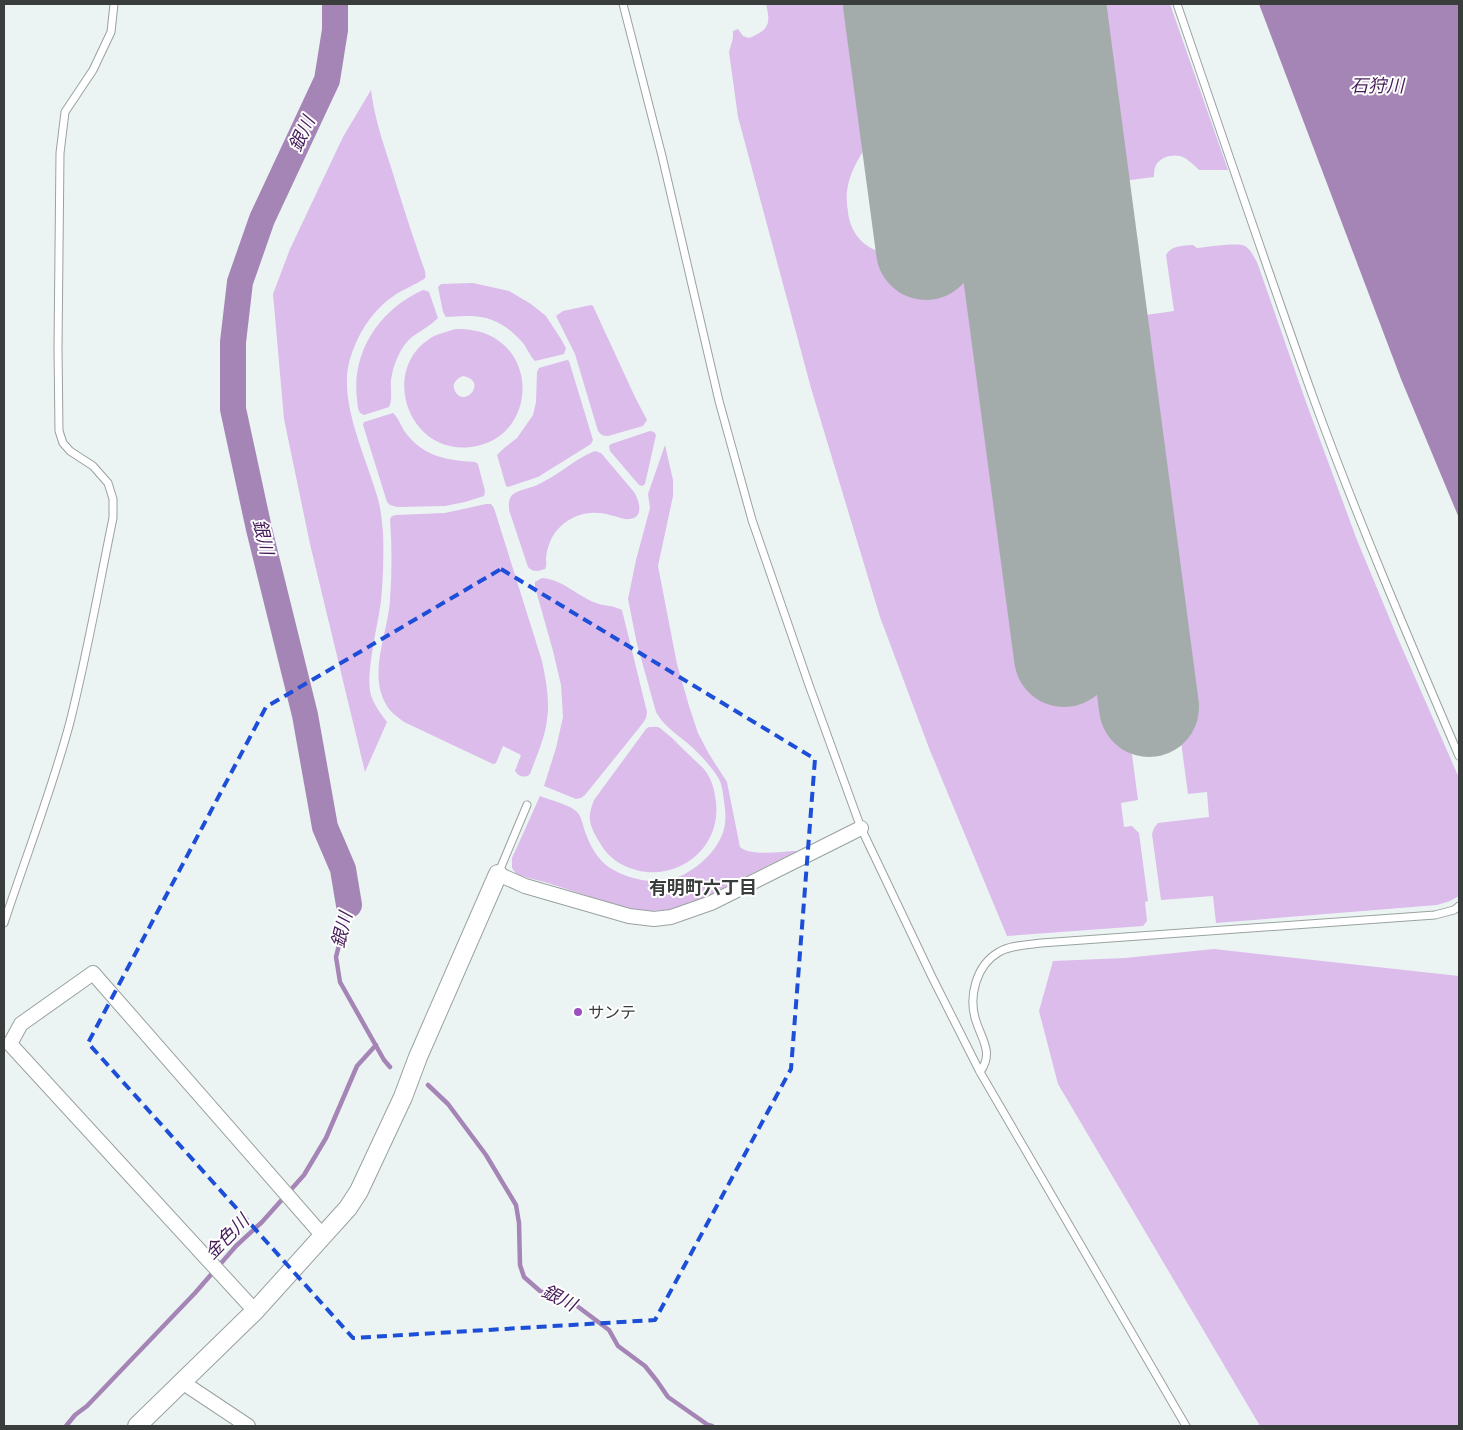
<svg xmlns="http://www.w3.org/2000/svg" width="1463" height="1430" font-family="'Open Sans','Noto Sans JP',sans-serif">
	<rect width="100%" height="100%" fill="#ebf4f3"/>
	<path fill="#dbbceb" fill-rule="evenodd" d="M766,4H864L877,102C876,117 875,130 868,143C861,155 854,165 850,178C846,189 846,200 848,212C850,234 867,253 891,253C900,253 909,251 918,250C927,249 936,248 945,246L912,4H1032L1045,103L1042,149L1066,324H1075L1138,800L1121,803L1124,827L1132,826L1139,833L1148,901L1145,902L1147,921L1143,926L1007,936L929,748L880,617L811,388L738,117L729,52L733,38V31L738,29L743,36L749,38C769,30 771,24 766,4Z
		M1038,4H1076L1089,96L1086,141L1092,186L1071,188L1066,144L1051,102Z
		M1083,4H1170L1228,170H1199C1194,165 1187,158 1180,156C1172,154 1160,157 1156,165C1154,169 1154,173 1154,177L1115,182L1109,137L1095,95Z
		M371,90C374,115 382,140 390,164C401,200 412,235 425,271C425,273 426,276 425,278C423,281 400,291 395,295C372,310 356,336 349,363C339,404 367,459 378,499C381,510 382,522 383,533C384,555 383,579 381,601C378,625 365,675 371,695C374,705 381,714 387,722L365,772L310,544L284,419L273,294L290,249L343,137Z
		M1193,245L1197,248C1207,247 1237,242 1245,246C1251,250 1254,257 1257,262L1306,402L1357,540L1396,634L1459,778V896L1450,901L1437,905L1216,923L1213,896L1161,900L1152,834L1154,828L1158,823L1209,817L1207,792L1188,794L1124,318L1174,311L1166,255C1172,245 1182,246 1193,245Z
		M473,283L509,291L531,304L546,316L561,339L566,348L564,354L535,361C529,355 527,347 521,341C506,324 489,315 466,316C459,316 453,317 446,317L443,312L438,287L441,284Z
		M423,290L427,291L429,292L438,318C430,326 420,331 412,337C400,347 393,365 391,380C390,389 393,399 389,407L364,415C357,413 358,406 357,399C351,352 380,309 423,290Z
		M591,305L593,306L635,397L647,420L643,426L608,436C603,436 601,435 598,431L575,354L556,316L563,311Z
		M1118,318L1172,723L1157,742L1137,727L1081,323Z
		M456,329C541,327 543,438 471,447C407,455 378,367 434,336C441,333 449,331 456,329ZM463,376C489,381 464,409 455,391C451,384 457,378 463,376Z
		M567,360L569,361L593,440L591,444L538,477L508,487L506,486L497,455L503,449L517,438L533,415L536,402L537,372L539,368Z
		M393,413C398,417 401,426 405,432C424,457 446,460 475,462L478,464L485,491L484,496L465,502L445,506L397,507L390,505L387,502L363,425L364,422Z
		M650,431L654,432L656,435L645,484L642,486L639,485L610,451L609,446L611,444Z
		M665,445L673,480V496L658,566L677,664L689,706L698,733L709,754L727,782L740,847C751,857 783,851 797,851L689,905L671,910L650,911L631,910L548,883L517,875L512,868V858L540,796C549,800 572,805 578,813C582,818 583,827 586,834C590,846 599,861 610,868C632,881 659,886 683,875C702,865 722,846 725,824C726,816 725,808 724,801C723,793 722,785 719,779C713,769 705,760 697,752C684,738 665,729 656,712L637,644L628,599L636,560L650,508L648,494Z
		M595,451L601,453L634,492C639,500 645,518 629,519C624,520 616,516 610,515C593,510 574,513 560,527C552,534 547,547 546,558C546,563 547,565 545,569C538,571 534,573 528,567L509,510C509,504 508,500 512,495C519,489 533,488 541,483C560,474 576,458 595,451Z
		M486,504H491L494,508L542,661C546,680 550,701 547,720C545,738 536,757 530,774C525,779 518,776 515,771L521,755L503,746L496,763L493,764L404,722C398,717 391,713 387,706C367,674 388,634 390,600C392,573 392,546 390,519L392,516L396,515L445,513Z
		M542,578C563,579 579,598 599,604C607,606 614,606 622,610L647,712L646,718L643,723L585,795L581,798L576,799L544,786L556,748L563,717L561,685L553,651L535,587V582Z
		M649,727C653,727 657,726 660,728C664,731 668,735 672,738C681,747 690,756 700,765C711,775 714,787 716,802C722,854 667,889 621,864C612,859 605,852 600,843C590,826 586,819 594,800L646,729Z
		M1214,949L1459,976V1426H1260L1058,1084L1039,1011L1053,961L1125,958Z"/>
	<path fill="#a584b6" d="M1259,4H1459V518L1401,379Z"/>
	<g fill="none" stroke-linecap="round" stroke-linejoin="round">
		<path stroke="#a584b6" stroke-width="4.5" d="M349,905L336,957L340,982L384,1060L390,1067
			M428,1085L448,1104L486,1155L516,1205L519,1223L520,1265L524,1277L540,1291L577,1306L609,1330L618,1346L645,1366L657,1381L668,1397L708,1425L712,1426
			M66,1426L75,1415L87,1406L195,1293L236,1246L262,1222L304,1175L326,1138L357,1066L376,1045"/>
		<path stroke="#a584b6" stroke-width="26" d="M335,4V30L327,80L262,219L240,282L233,342V409L259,529L305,715L325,827L343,869L349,905"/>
		<path stroke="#a4acab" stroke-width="100" d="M893,4L926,250
			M977,4L1064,657
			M1056,4L1149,707"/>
		<g stroke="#99a2a0" stroke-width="9">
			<path id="service" d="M623,4L662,156L719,401L752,520L809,685L861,828L932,977L980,1072L1186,1426
				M1177,4C1222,135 1266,266 1313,397C1357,518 1408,637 1459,756
				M498,874L527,805
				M4,923C26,856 52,790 70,722C87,655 99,586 113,518V499L108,483L93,466L70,451L63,443L59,431L58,349L60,153L65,112L93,70L111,32L114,4
				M980,1072C994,1053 982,1040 976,1021C968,997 976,965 999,952C1011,945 1027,945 1041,943L1435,915L1454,910L1459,906"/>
		</g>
		<g stroke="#99a2a0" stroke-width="16">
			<path id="minor" d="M498,874L525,886L629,916L654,919L671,917L711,903L861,828
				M255,1311L10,1044L21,1024L93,973L323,1236
				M182,1382L248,1426"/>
		</g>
		<g stroke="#99a2a0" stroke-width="20">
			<path id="tertiary" d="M137,1426L255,1311L348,1208L359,1191L403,1097L418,1057L498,874"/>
		</g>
		<use href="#service" stroke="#fff" stroke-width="7"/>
		<use href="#minor" stroke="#fff" stroke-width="14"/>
		<use href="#tertiary" stroke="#fff" stroke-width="18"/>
	</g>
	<path fill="none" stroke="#1d4ed8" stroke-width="4" stroke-dasharray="10 6" stroke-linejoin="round" d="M501,569L815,759L791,1069L655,1320L353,1338L88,1043L266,707Z"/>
	<circle fill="#9c4fc0" stroke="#fff" stroke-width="2" cx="578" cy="1012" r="5"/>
	<g text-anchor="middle" stroke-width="4" stroke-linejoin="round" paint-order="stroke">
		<g font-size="16" fill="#393d3c" stroke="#fff" text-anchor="start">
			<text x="588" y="1018">サンテ</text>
		</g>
		<g font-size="18" font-style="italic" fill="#461c59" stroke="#fff">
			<text x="1377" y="92">石狩川</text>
			<text transform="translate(302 134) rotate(-65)" y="6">銀川</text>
			<text transform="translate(263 537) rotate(77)" y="6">銀川</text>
			<text transform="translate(342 930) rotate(-76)" y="6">銀川</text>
			<text transform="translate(227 1237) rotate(-46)" y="6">金色川</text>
			<text transform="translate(559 1298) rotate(27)" y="6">銀川</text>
		</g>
		<g font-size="18" font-weight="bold" fill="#393d3c" stroke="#fff">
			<text x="703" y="894">有明町六丁目</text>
		</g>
	</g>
	<rect width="1463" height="1430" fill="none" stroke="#393d3c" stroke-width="10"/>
</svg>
